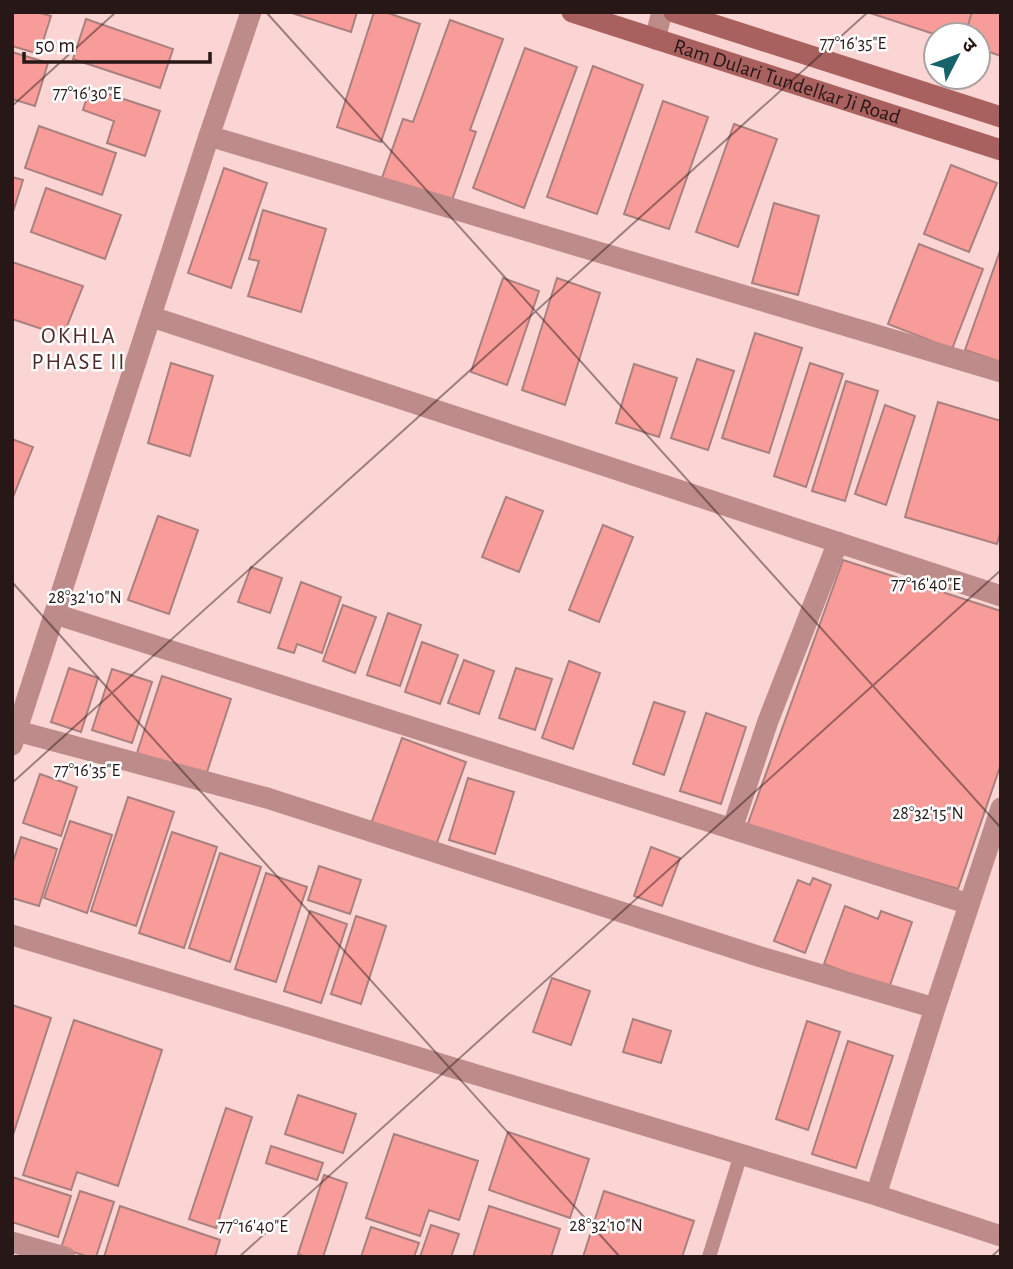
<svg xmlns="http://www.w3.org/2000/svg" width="1013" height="1269" font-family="'Alegreya Sans','Noto Sans Devanagari',sans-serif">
	<rect width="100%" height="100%" fill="#fbd5d3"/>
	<path fill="#f89c99" stroke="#aa807e" stroke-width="2" d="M12,12H37L51,16L39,54L12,46Z
		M289,12H357L351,32Z
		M374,12H385L420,24L381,142L337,127Z
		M867,12H972L965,35H937Z
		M972,12H1001V56L978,48V35H965Z
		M86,19L173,49L160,88L73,59Z
		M450,20L503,39L470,130L476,132L451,203L382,178L403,119L413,122Z
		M525,48L577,67L524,208L473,188Z
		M12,52L48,63L35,106L12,99Z
		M593,66L643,85L597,214L547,197Z
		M90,88L160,111L145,156L107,143L114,121L83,110Z
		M663,101L708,117L669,229L624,214Z
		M734,124L777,139L738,247L696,232Z
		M39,126L116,153L102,195L25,168Z
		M951,165L997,183L969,252L924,234Z
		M224,168L267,183L231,288L188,273Z
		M12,177L23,180L12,215Z
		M46,188L121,215L105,259L31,232Z
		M774,203L819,216L798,295L752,283Z
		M263,210L326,229L301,312L248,296L259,261L249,259Z
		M919,244L983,269L952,349L888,324Z
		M1001,248V362L965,350Z
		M12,262L83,286L63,336L12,319Z
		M503,278L539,291L507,385L471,372Z
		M557,278L600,293L565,405L522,390Z
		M755,333L802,348L769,453L722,438Z
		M697,359L734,371L708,450L671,438Z
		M171,363L213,376L190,456L148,443Z
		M810,363L843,374L806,487L774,476Z
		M634,364L677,378L659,437L616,423Z
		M846,381L878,391L845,501L812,491Z
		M938,402L1001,421V530L997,544L905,517Z
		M885,405L915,416L886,505L855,494Z
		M12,439L33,447L13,497H12Z
		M506,497L543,511L519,572L482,557Z
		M158,516L198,530L169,614L128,600Z
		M603,525L633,537L599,622L569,610Z
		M843,560L1001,611V764L958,889L747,826Z
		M251,567L282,578L270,613L238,602Z
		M301,582L341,597L322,653L297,644L294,653L278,648Z
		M343,605L376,617L355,673L323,661Z
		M388,613L421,625L400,686L367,675Z
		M422,642L458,655L440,704L405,692Z
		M464,660L494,671L479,714L448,703Z
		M569,661L600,673L573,749L542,738Z
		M69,668L98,678L81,732L51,722Z
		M516,668L552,679L535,730L499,718Z
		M112,669L152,682L132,743L92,730Z
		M162,676L231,699L206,775L137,753Z
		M654,702L685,712L664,775L633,764Z
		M706,713L746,727L721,804L680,791Z
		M402,738L466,762L435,848L371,824Z
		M40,774L77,787L61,836L23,823Z
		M468,778L514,792L495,854L449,840Z
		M128,797L174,812L136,926L91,911Z
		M70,821L112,835L87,913L44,898Z
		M172,832L217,847L184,948L139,933Z
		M21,837L57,849L39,906L12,898V865Z
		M651,847L680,858L662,906L634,896Z
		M220,853L261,867L230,962L189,948Z
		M319,866L361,880L350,914L308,900Z
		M266,873L307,887L276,982L235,969Z
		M813,878L831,885L805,953L774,941L798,880L810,885Z
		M845,906L878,919L881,911L912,922L889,988L824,964Z
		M310,911L347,924L321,1003L284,991Z
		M356,916L386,926L361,1004L331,994Z
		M552,978L590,991L571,1045L533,1032Z
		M12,1005L51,1018L12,1138Z
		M633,1019L671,1031L661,1063L623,1052Z
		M74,1020L162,1050L118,1186L77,1172L71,1190L23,1175Z
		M807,1021L840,1032L808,1130L776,1119Z
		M848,1041L893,1056L856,1168L812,1154Z
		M298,1095L356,1114L343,1153L285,1134Z
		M226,1108L252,1117L216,1228L189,1219Z
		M508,1132L589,1159L570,1218L489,1190Z
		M394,1134L478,1161L459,1220L429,1210L420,1236L366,1218Z
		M271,1146L323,1163L317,1180L266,1163Z
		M324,1175L347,1183L323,1257H306L298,1254Z
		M12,1177L71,1196L58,1237L12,1222Z
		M80,1191L114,1202L96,1257H89L61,1248Z
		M604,1191L694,1221L682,1257H583Z
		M120,1206L220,1240L215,1257H104Z
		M489,1206L560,1229L551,1257H473Z
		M431,1225L459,1234L451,1257H420Z
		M371,1227L419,1243L414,1257H361Z"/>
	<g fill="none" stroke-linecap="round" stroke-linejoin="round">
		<path stroke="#bd8b89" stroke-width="14" d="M709,1257L741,1154"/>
		<path stroke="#bd8b89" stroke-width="21" d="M655,39L662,12
			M209,136L1001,372
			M152,317L1001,596
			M55,614L969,904
			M17,731L267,798L761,957L935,1008
			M12,745L209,136L251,12
			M732,829L768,721L838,542
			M12,935L876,1195L1001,1236
			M876,1195L935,1008L1001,808
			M12,1242L65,1257"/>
		<g stroke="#a9615f" stroke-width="21">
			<path id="s1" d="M572,12L1001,150"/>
			<path d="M674,12L1001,117"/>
		</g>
	</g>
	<path fill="none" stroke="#271716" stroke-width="2" stroke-opacity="0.45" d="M266,12L1001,828M12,106L116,12M12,582L620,1257M12,783L868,12M239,1257L1001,570M991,1257L1001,1248"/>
	<g text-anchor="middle" stroke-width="5" stroke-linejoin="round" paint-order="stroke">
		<g font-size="21" fill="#271716" stroke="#fff">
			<text dy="7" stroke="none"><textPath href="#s1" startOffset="226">Ram Dulari Tundelkar Ji Road</textPath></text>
		</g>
		<g font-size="23" letter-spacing="2" fill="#4e2b2a" stroke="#fff">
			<text x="79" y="343">OKHLA<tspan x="79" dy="26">PHASE II</tspan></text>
		</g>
	</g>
	<g font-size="18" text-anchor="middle" fill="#271716" stroke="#fff" stroke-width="5" stroke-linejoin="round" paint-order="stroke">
		<text x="853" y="49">77°16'35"E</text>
		<text x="87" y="99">77°16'30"E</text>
		<text x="926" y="590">77°16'40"E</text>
		<text x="85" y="603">28°32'10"N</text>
		<text x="87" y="776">77°16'35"E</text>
		<text x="928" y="819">28°32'15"N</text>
		<text x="606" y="1231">28°32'10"N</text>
		<text x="253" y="1232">77°16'40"E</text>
	</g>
	<rect width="1013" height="1269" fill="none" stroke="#271716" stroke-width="28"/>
	<g transform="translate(957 56) rotate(48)"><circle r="33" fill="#ffffff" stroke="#a9a2a2" stroke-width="2"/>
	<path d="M0-5L12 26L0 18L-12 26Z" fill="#16646a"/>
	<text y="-10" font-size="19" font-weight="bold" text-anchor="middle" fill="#271716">उ</text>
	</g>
	<path d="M24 52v10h186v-10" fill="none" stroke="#271716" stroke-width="3.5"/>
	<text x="35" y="52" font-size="21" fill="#271716" stroke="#ffffff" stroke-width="5" paint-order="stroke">50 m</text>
</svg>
